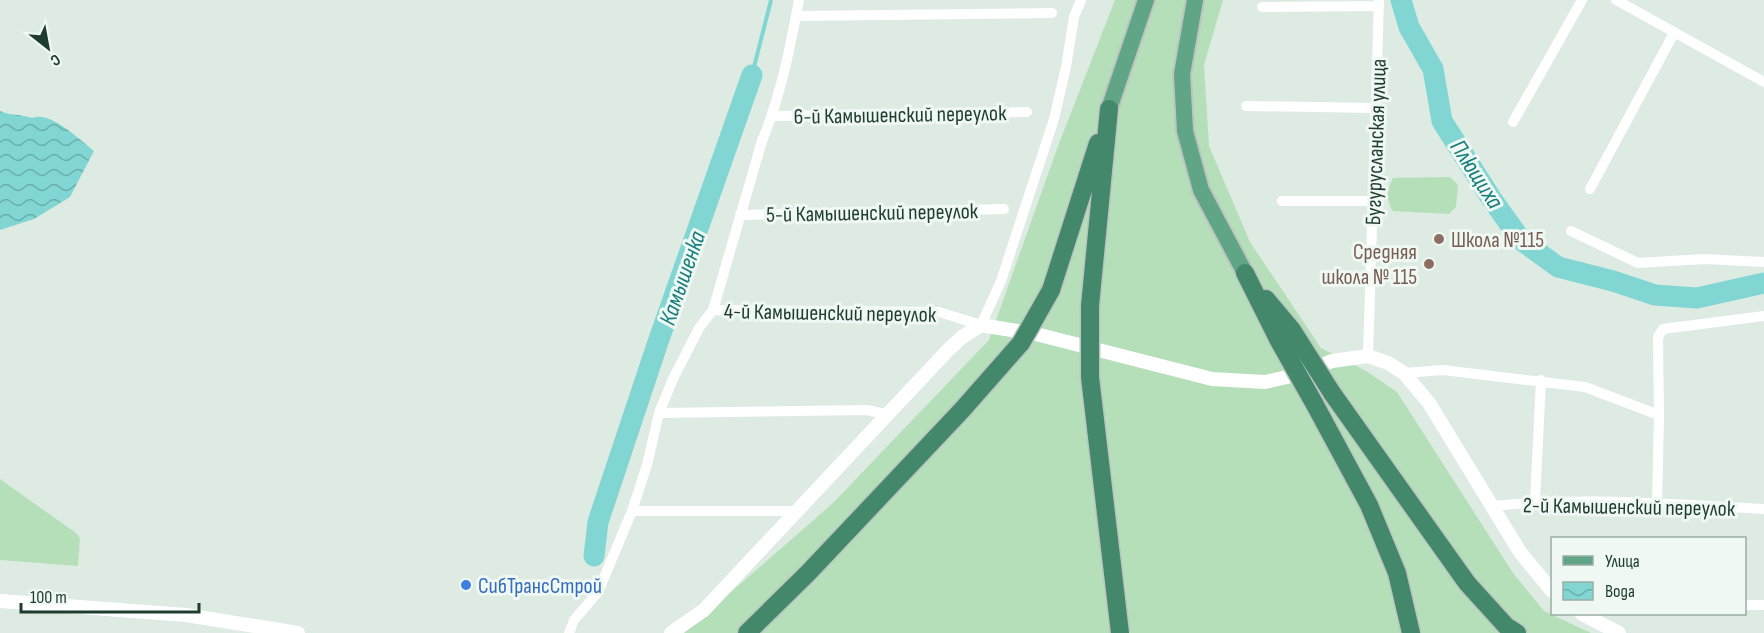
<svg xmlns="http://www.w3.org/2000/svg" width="1764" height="633" font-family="'Sofia Sans Condensed',sans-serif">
	<defs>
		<pattern id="water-waves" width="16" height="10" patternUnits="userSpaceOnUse" patternTransform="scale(1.5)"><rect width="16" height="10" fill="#81d6d3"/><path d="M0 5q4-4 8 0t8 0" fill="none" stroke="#69afac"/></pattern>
	</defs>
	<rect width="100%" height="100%" fill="#deebe3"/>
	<path fill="#b5dfb9" d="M1115,0H1223L1204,65L1209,146L1250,242L1321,348L1366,371L1397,392L1513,573L1544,611L1591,633H684L832,504L989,340L1058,146Z
		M1450,177L1458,185L1456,207L1449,214L1393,211C1385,200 1387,189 1393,178Z
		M0,479L76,533L80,538L78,566L0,560Z"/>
	<path fill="url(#water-waves)" d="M0,111C11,116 21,114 32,118C50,110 80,140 94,151L70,197L34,219L0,230Z"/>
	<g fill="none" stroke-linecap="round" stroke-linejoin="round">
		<path stroke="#81d6d3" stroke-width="4" d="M752,75L771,0"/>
		<path stroke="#81d6d3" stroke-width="21" d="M1401,0L1409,27L1433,69L1442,121L1491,198L1521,240L1558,267L1613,281L1655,295L1697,298L1764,283
			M594,556L598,522L658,342L752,75"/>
		<g stroke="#bcc5c1" stroke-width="20">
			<path id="primary" d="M1195,0L1182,74L1185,131L1201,190L1245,273
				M1109,109L1146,0"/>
		</g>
		<g stroke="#bcc5c1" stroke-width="21">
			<path id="trunk" d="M1245,273L1278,339
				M1051,290L1098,143
				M1266,299L1292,330
				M1090,306L1109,109
				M1332,393L1467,583L1506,626L1517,633
				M1314,403L1369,505L1397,573L1411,633
				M747,633L808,573L962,410L1021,343"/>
		</g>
		<path stroke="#fff" stroke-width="10" d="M1616,0L1764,82
			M1262,7L1379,6
			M796,16L1052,13
			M1246,106L1376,108
			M772,116L1027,112
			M1513,122L1582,0
			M1590,189L1674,33
			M1282,201H1373
			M740,215L1004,209
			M1571,231L1638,263L1704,259L1764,262
			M713,310L939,312L981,325L1001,281L1054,119L1066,67L1074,17L1081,0
			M1368,356L1379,0
			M1404,373L1443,370L1585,387L1659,415
			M659,413L867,410L889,415
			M1535,501L1541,380
			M1657,504L1659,415L1658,337L1663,329L1764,316
			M1494,506C1583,496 1674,505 1764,509
			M632,511H797
			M1744,605H1764
			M569,633L574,620L598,592L632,511L647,465L659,413L673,379L699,328L713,310L762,141C781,95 790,48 799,0"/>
		<path stroke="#fff" stroke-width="14" d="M0,601L186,615L298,633
			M1582,614L1619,633
			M671,633L704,610L948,350L962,337L981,325L1036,334L1212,379L1265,382L1300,374L1332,361L1368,356L1388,363L1404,373L1429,403L1520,552L1552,591"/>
		<use href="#primary" stroke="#5fa586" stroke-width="16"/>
		<use href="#trunk" stroke="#44886c" stroke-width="18"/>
		<g stroke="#bcc5c1" stroke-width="21" stroke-linecap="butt">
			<path id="trunk-bridge" d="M1090,306V377L1120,633
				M1292,330L1332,393
				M1278,339L1314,403
				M1021,343L1051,290"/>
		</g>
		<use href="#trunk-bridge" stroke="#44886c" stroke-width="18"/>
	</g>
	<g fill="#8d6e63" stroke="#eff8f2" stroke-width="2">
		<circle cx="1439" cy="239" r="6"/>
		<circle cx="1429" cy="264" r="6"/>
	</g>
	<circle fill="#3f7fe0" stroke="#eff8f2" stroke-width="2" cx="466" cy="585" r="6"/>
	<g text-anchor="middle" stroke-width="6" stroke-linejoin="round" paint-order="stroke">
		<g font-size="22" fill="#1e3d2f" stroke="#eff8f2">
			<text transform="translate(900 114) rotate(-1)" y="8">6-й Камышенский переулок</text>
			<text transform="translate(1375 142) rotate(-88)" y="8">Бугурусланская улица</text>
			<text transform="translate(872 212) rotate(-1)" y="8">5-й Камышенский переулок</text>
			<text transform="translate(830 312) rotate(1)" y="8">4-й Камышенский переулок</text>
			<text transform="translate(1629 506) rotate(1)" y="8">2-й Камышенский переулок</text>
		</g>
		<g font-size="22" fill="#785e54" stroke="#eff8f2" text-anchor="start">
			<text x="1451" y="247">Школа №115</text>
			<text x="1417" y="259" text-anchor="end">Средняя<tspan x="1417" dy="25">школа № 115</tspan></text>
		</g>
		<g font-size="22" fill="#366cbe" stroke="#eff8f2" text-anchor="start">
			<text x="478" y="593">СибТрансСтрой</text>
		</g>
		<g font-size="24" font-style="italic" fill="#147d7b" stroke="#eff8f2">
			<text transform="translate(1477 174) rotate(57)" y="8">Плющиха</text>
			<text transform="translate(682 278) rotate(-71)" y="8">Камышенка</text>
		</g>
	</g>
	<rect x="1551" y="537" width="195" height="78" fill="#eff8f2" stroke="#9bada4" stroke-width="1.5"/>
	<rect x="1563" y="556" width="30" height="9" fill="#5fa586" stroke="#9bada4" stroke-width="1.5"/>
	<text x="1605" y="567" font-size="18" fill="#1e3d2f">Улица</text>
	<rect x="1563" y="582" width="30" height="18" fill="url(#water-waves)" stroke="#9bada4" stroke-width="1.5"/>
	<text x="1605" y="597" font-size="18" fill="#1e3d2f">Вода</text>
	<g transform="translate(48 48) rotate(149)" stroke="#eff8f2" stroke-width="4.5" paint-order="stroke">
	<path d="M0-4.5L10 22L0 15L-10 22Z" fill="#1e3d2f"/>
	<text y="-9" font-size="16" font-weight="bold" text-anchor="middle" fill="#1e3d2f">С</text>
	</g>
	<path d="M21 603v9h178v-9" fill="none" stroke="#1e3d2f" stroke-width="3"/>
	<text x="30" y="603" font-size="18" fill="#1e3d2f" stroke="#eff8f2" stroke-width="4.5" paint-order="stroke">100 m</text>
</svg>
